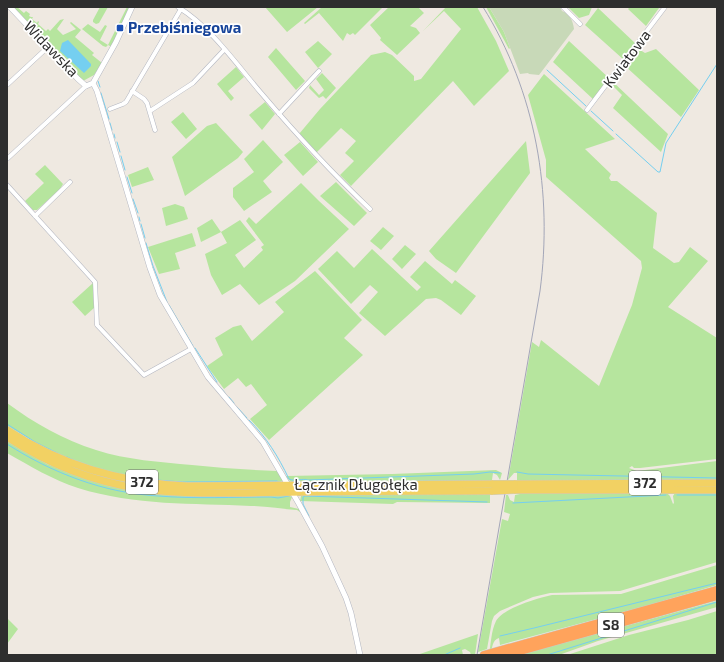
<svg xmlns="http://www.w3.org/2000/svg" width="724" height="662" font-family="'Exo 2',sans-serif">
	<rect width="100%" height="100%" fill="#efe9e1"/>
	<path fill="#b6e59e" d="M13,7H17L24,13L26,11L30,14L29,16L31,17H33L32,19L37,23L38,21L39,22L38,24L46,31L48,29L50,31L60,20L64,19L57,29L63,35L76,29L70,23L71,22L81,30L75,37L94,53L92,55L102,63L94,75L83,81Z
		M100,7H108L99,23L96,24L93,22V20Z
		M127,7H129L112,47L108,45L106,47L103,46L82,29L88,24L100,32L105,25L107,26L100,40L108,45Z
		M265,7H318L287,32Z
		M322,7H383L355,35L353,33L350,35L347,33L343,41L319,13L305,24L304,23Z
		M389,7H411L412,8L418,7L424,13L410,26L416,28L420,33L397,55L380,40L381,38L370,25Z
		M446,7H477L496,41L509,71L474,106L453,81L351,186L340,175L354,161L345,153L356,141L341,128L316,153L299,134L320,109L371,55L385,52L392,55L414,76V81L421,79L461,29L444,11L423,31Z
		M486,7H489L504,32L510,48L509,49Z
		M568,7H592L589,15L579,18Z
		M630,7H658L659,8L646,26L628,9Z
		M598,8L636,44L624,60L585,25Z
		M318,41L332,54L318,68L305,52Z
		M569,41L610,79L594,100L553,62Z
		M276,48L305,81L296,90L268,57Z
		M637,48L645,53L656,49L699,90L681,117L624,65Z
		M236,67L244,77L228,91L234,98L231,101L217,84Z
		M322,73L336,88L326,99L323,96L319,98L309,88L310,85L319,95L324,90L316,79Z
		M544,74L615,139L585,149L611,174L609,178L611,181H617L657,213L653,248L674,263L679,262L690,247L708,261L668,307L717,338V459L640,468H634L632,466L629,468L637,471L717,461V480L523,481L522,480H517V473H514L508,480L532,342L539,347L541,340L599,386L632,305L642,268L641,261L546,177V160L528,95Z
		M612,81L668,134L661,152L613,108L622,95L610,83Z
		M265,102L275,114L262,130L249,115Z
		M183,112L197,129L186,139L171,122Z
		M216,123L243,152L238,158L185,196L172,157L207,126Z
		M263,140L283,162L263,181L272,192L244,211L233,197V188L254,172L244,159Z
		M526,141L530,173L456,273L436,259L429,251Z
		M300,142L318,162L303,176L284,155Z
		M45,165L63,184L60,189L37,210H33L25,201L44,183L35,174Z
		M148,167L154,180L132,187L128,175Z
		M336,182L367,213L354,226L320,196Z
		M301,183L319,201L349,229L295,281L259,305L240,284L222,295L211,275L205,254L227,243L221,232L201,242L197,228L212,219L221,232L240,220L256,240L235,255L244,268L263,250L261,247L264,245L246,221L249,217L256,224Z
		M175,204L184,207L188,219L166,226L162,208Z
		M383,227L394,236L381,250L370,241Z
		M192,233L196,246L175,253L180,269L159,274L148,247Z
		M405,245L416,254L402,269L392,259Z
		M372,249L417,291L421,287L410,277L425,261L452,284L455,280L476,296L461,315L441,300L436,298L426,299L385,336L359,313L378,292L370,285L351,304L318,269L337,251L354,268Z
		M315,271L362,320L344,338L363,355L269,440L250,419L267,405L251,384L246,387L238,378L224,389L207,366L223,355L215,338L233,327L241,325L252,341L284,312L275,302Z
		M93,283L94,308L85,316L72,302Z
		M7,403C34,423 64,440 96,450C127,460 160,462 192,465C221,468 249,470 277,471L282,478V481L278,483L167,482L109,473L54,453L9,427L7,426Z
		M7,441L47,464L80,477L112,487L290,496L292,497L290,502V507L299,509L300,512L297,510C282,509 266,506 251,506C192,503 136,506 78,488C53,480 30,466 7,453Z
		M496,470L502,473L500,480L497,475L493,473L492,480L487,481L306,482C297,479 292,487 286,476L392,474Z
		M667,493L670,496L673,504L674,503L673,496L675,493H717V562L620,591L550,593L533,597L500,611L494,616L492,621L487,649L478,652L502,519L508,521L510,514L504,512L506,495H508L510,500L514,502L515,495L520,494Z
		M468,494L490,495V503L397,502L393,504L300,501L301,496L303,495Z
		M717,565V585L649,605L500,645L499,638C492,640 492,648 491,655H489C491,644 491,631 496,621C503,608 538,598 552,595L621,594Z
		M717,601V607L598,641L559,655H519Z
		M717,611V655H567L629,635L688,620Z
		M7,618L18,629L7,644Z
		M478,634L475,655H471L470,652L465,649L462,650L463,655H417Z"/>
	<path fill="#c8d9b8" d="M489,7H560L562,11C570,14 573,21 574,29L539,75L529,74L528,73L520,74L504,32Z"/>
	<path fill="#75cff0" d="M68,40L91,64V66L84,73L60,51L62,43Z"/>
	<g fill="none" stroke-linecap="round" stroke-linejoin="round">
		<path stroke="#75cff0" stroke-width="1" d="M547,70L586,106
			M98,81L100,87
			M101,93L109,119
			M591,111L613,131
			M110,123L112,130
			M114,134L115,138
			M616,134L658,172H660L666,143L717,64
			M117,142L120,152
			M121,156L125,170
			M127,177L132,193
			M133,199L138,213
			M139,217L140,221
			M141,224L145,238
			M146,243L153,266L167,302
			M169,305L193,346
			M195,348L217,382
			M220,387L225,393
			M229,397L234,403
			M237,407L247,418
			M249,420C267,438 278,456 289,479C296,482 302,478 308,480L474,474L490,472L500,473
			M7,424L35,442L57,453
			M7,444C52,473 104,493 158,496C195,499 233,497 271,497L278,498L289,496
			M67,457L73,460
			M517,472L528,474L717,478
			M156,480L182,482L277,481
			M677,495H717
			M513,503L666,495
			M309,516L303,504V497L305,496L487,502
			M500,636L534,628L717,583
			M444,655L460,648
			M547,655L717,602"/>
		<g stroke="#b4b7c1" stroke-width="5">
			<path id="minor" d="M178,7C212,28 236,64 262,94C296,134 332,173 370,209
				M563,7L580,24
				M7,85L48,47
				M132,91L144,99L147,103L155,130
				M110,109L123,104L126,102L181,9
				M587,110L665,7
				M150,111L193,83L224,50
				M279,114L319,71
				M7,159L86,86
				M7,185L95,282L97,325L144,375L191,349
				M35,216L70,182"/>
		</g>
		<g stroke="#b4b7c1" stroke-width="6">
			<path id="tertiary" d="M10,7L78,79L86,86L93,83
				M93,83L97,91L150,268L160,295L208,377L263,442L299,504L322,546L346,598L351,613L360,655
				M93,83L116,42L132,7"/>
		</g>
		<g stroke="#c9c9c9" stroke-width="8">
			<path id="primary" d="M7,430C62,466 122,483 187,486L493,484
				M7,437C48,464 93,482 142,489C195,496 251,492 305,492C368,491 430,491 493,491
				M514,484L717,483
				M514,490H717"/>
		</g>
		<g stroke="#c9c9c9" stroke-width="9">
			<path id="motorway" d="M484,655L717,590
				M506,655L717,596"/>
		</g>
		<use href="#minor" stroke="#fff" stroke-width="4"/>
		<use href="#tertiary" stroke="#fff" stroke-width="5"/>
		<use href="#primary" stroke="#f2d163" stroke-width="7"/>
		<use href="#motorway" stroke="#ffa35c" stroke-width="8"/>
		<path stroke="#a3a6b8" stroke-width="1" d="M477,655L540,291C553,193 536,92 483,7"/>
		<g stroke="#c9c9c9" stroke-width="8" stroke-linecap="butt">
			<path id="primary-bridge" d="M493,484H514
				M493,491L514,490"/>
		</g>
		<use href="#primary-bridge" stroke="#f2d163" stroke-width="7"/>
	</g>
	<rect fill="#1a4fb4" stroke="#fff" stroke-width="1.5" x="116" y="24" width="8" height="8" rx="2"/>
	<g text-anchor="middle" stroke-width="3.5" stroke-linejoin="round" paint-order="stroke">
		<g fill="#fff" stroke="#6d6d6d" stroke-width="1">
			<rect x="126" y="470" width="32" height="24" rx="3"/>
			<rect x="629" y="471" width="32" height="24" rx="3"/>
			<rect x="598" y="613" width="26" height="24" rx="3"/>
		</g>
		<g font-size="14" font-weight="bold" fill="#2e2e2e">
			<text x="142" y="487">372</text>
			<text x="645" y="488">372</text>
			<text x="611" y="630">S8</text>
		</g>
		<g font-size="15" font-weight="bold" fill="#164399" stroke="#fff" text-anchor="start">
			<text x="128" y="33">Przebiśniegowa</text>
		</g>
		<g font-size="15" fill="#2e2e2e" stroke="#fff">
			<text transform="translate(51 49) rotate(46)" y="5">Widawska</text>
			<text transform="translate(627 59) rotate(-53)" y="5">Kwiatowa</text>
			<text x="356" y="490">Łącznik Długołęka</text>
		</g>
	</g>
	<rect width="724" height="662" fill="none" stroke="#2e2e2e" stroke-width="16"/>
</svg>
